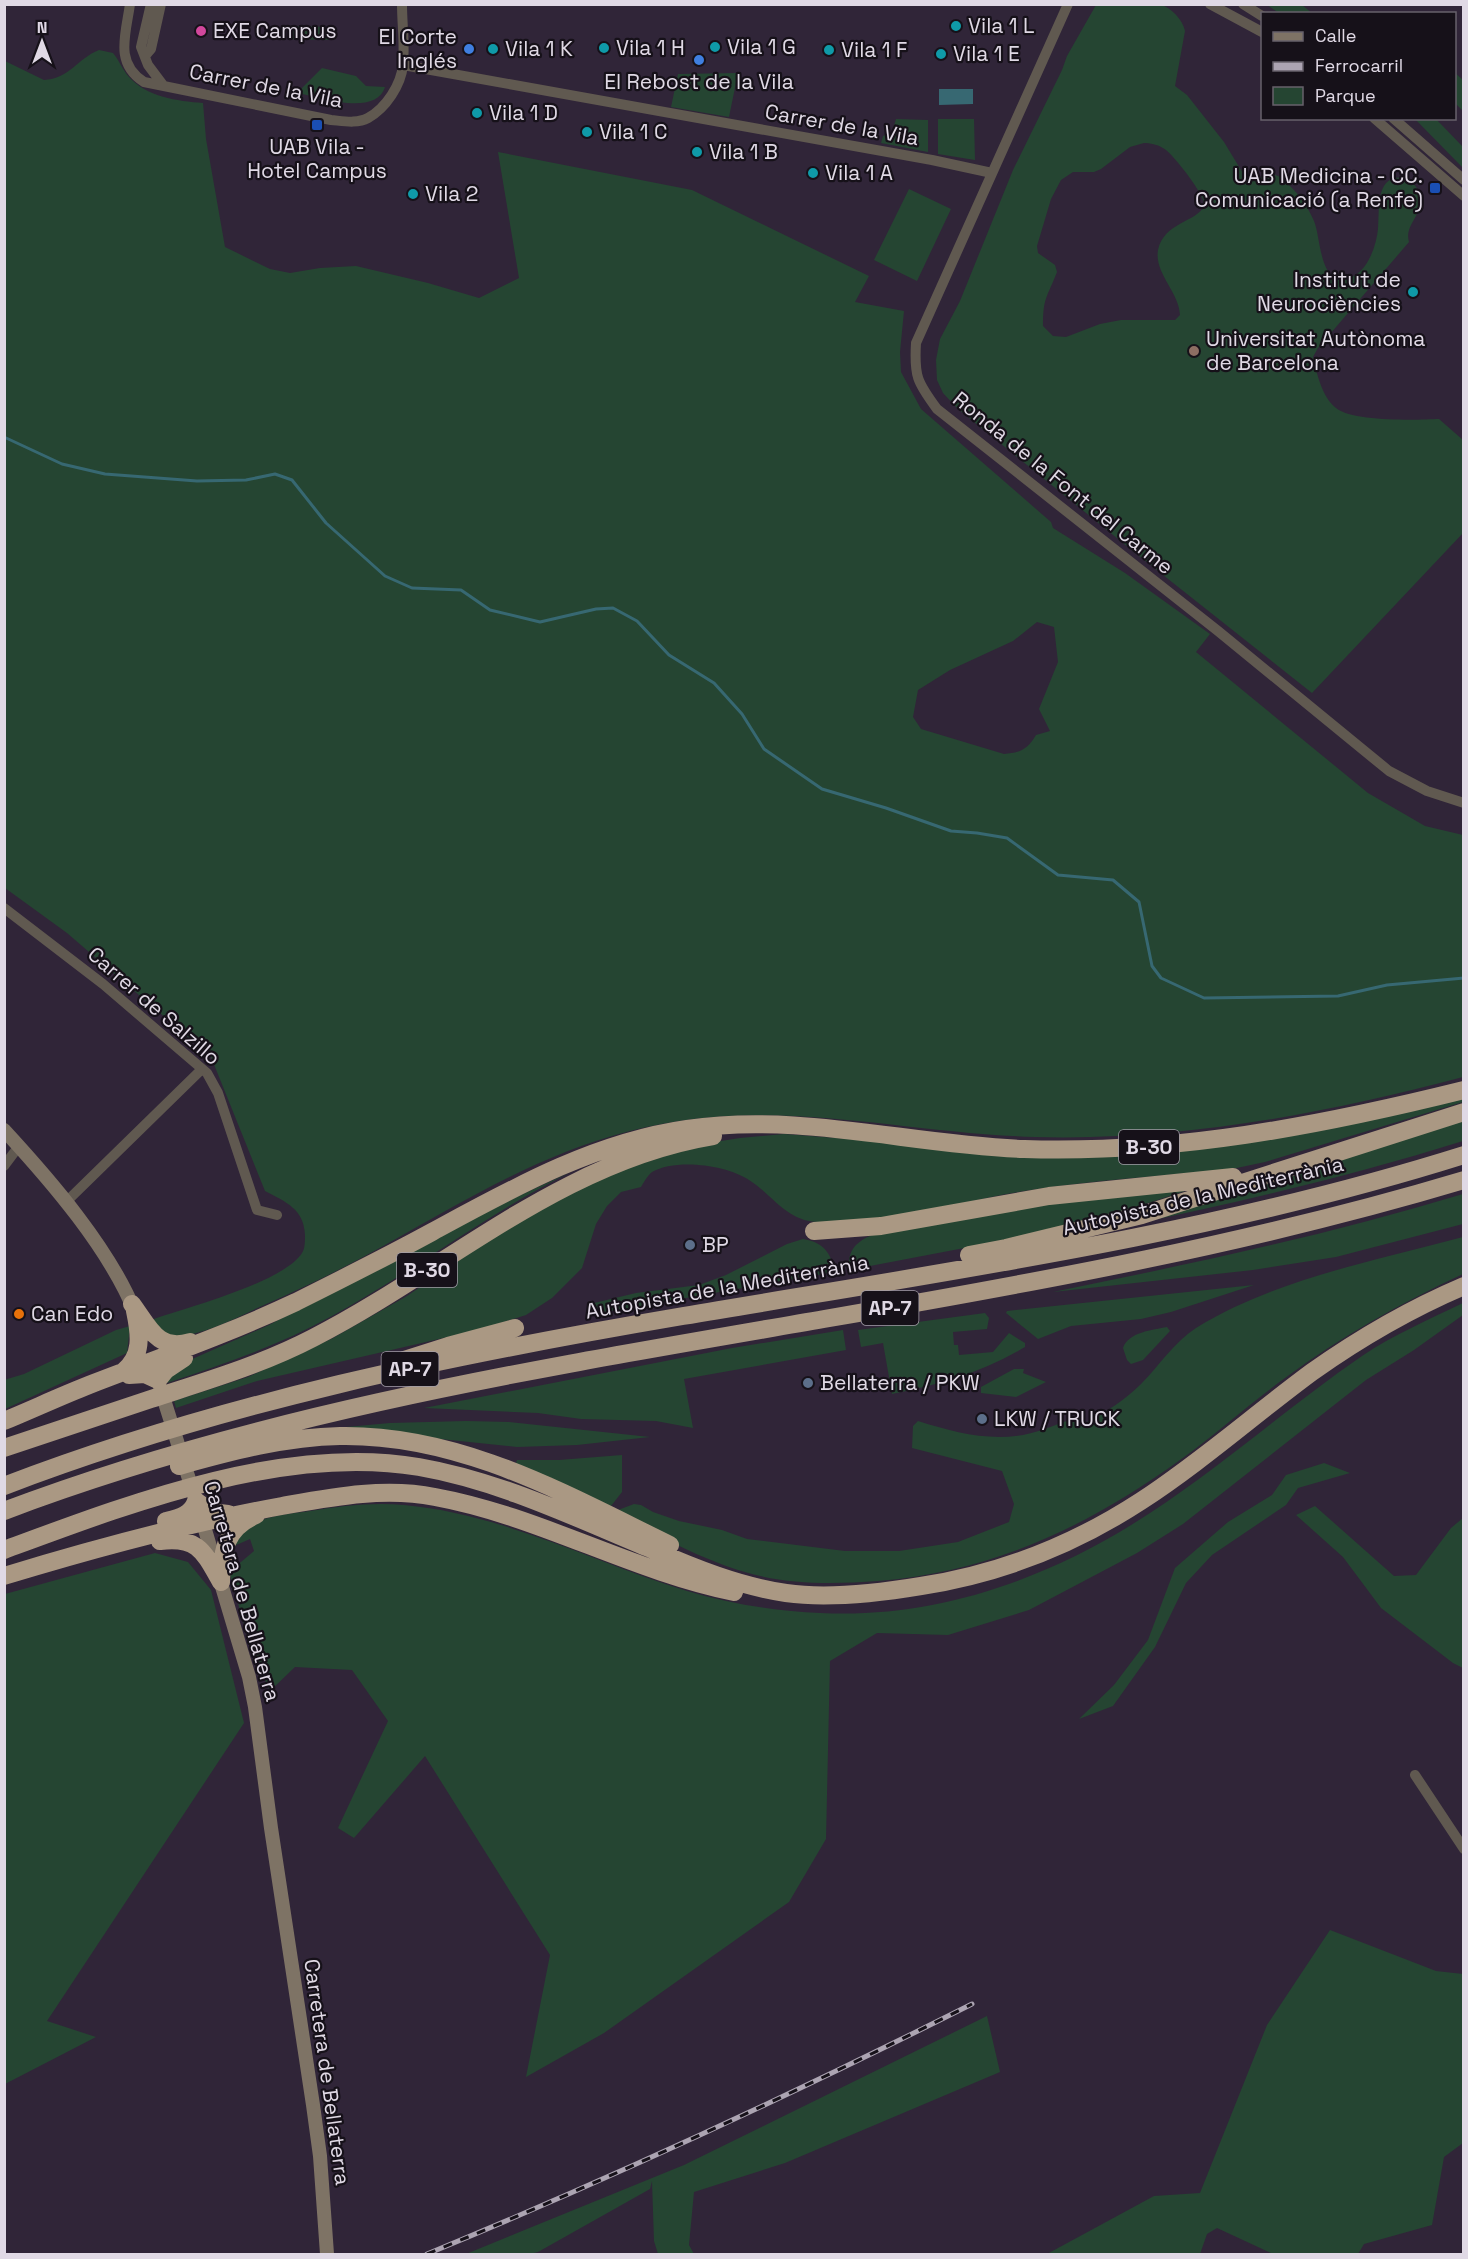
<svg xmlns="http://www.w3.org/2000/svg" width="1468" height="2259" font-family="'Space Grotesk',sans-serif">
	<rect width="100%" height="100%" fill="#302538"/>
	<path fill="#254532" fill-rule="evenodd" d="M1096,5C1112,4 1145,1 1159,4C1171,7 1183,20 1185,31L1175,86L1187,95L1224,142L1244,175L1251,180C1258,179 1265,174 1273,175C1281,175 1286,182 1291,187C1301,197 1308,207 1314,221C1321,237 1319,283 1345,279C1366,276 1376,248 1378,229C1380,208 1374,169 1410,179L1422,195C1423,215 1404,225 1409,242L1318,348L1313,357C1317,374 1322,397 1336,408C1353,422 1417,420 1439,419L1463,440V533L1312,693L1134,552L957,408L943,393L937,380L936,360L940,339L960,301L1013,170L1062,70L1067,56ZM1144,143C1152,143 1159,145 1166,150C1174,156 1207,197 1204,206C1197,222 1164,222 1158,250C1154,273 1179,292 1180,315L1175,320H1121L1100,324L1066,337L1053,336L1043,326C1043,297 1047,298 1057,272L1055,265L1038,253L1037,246L1051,199L1061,180L1073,172H1094L1101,169L1130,147Z
		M1267,5H1302L1312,13H1279Z
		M288,26L330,27V40L288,39Z
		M99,50L113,53C119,60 122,69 129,77C147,97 177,101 203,103L206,139L225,247L270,269L290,273L320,268L356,266L428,283L479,298L519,278L498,152L692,190L869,276L855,302L904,311L900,352L901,372L921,409L1051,522L1053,528L1125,573L1210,634L1196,652L1368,793L1425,826L1463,835V1077C1323,1114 1181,1141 1035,1137C897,1133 769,1094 630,1131C538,1155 467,1199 385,1245C346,1267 305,1287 264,1305C235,1318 200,1338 168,1336L151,1320C186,1308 284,1282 302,1253C305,1249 305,1241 305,1235C304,1209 286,1202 265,1191L211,1057L67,933L5,888V61L44,80C69,79 78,58 99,50ZM1037,622L1054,627L1058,662L1039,709L1050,731L1036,735C1028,749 1020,753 1004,754L921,729L913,717L918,690L950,670L1013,641Z
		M322,68L356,76L366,86L385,87C376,117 319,97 297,93Z
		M1454,72L1463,80L1462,110L1455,103Z
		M738,73L729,117L671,107L678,74Z
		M896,119L928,120V152L881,143L883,136L892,132Z
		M938,119H974L975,160L938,154Z
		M1415,119H1436L1463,147V168Z
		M909,189L951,209L917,281L874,260Z
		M1463,1096V1102L1265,1162L1232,1169C1163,1176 1092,1180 1024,1191C955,1202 887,1226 817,1222C785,1220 773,1195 749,1180C727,1165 676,1158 652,1172C648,1175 644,1182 641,1187L621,1192L607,1206L596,1224L582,1268L552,1298L526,1315L478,1330L257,1381L176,1408L174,1401L248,1377L333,1338L407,1296L474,1250L522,1220L606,1175L702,1144L740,1138L784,1134L1082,1157Z
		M1463,1119V1141C1354,1175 1241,1202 1129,1225Z
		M571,1172C488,1213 414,1271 332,1316C280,1345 224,1364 167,1383V1379L181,1364L269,1325L461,1222Z
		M1188,1190L1136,1207L1022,1237L849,1270C847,1247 859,1240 879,1232L1014,1206Z
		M1463,1194V1224L1336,1257L1253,1270L1053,1292C1191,1264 1328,1235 1463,1194Z
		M1463,1237V1274C1401,1303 1340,1337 1285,1378C1249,1404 1216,1434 1180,1460C1087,1527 994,1571 878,1581C836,1584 793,1585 752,1574C714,1564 679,1546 644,1529C601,1508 558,1487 515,1466L517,1460H559L622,1455V1492L611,1506L618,1510L634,1504L641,1505L653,1512L679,1521L722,1530L747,1539L845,1551H899L958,1542L1009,1522L1014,1504L1002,1471L912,1448L913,1426L918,1421C953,1432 987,1441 1023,1435C1043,1431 1062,1422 1081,1416L1085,1423C1106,1412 1125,1400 1141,1384C1159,1366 1174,1342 1196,1328C1276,1279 1374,1261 1463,1237Z
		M803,1239C823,1242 832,1253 834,1272L606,1312L590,1304L636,1293L699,1285L726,1275L787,1244Z
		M1254,1285L1171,1312L1141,1319L1071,1326L1038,1339L1006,1313L1007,1311Z
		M1463,1303V1315L1414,1350L1366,1380L1183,1524L1137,1553L1029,1610L948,1635L877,1633L830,1661L826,1839L789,1902L604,2033L526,2077L550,1955L425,1756L354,1838L338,1828L388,1721L352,1670L295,1667L270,1691L251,1649L230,1575L235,1567L254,1551L250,1539L234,1546C237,1541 241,1534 246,1530C261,1515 290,1514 310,1511C340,1506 373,1502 404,1505C503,1514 593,1562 687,1591C730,1604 776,1611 820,1613C939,1619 1053,1577 1150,1513C1224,1465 1289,1406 1362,1356C1393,1335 1430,1319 1463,1303Z
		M985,1313L989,1318L987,1329L953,1332L954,1345H958L959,1355L993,1352L1009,1333L1025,1343V1347C983,1372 939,1385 892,1394L883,1343L861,1347L858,1330Z
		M130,1326L127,1353L5,1409L4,1380L24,1374L116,1330Z
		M1167,1327L1170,1331L1143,1360L1131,1364L1127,1360L1123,1348C1128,1332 1153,1330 1167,1327Z
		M843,1330L846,1350L684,1379L693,1428L656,1421L581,1419L538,1413L424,1408L732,1348Z
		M1014,1369H1024L1023,1373L1046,1382L1016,1397L981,1393V1387Z
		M466,1421L509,1422L650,1437L577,1445L517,1447L335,1428L390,1423Z
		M1324,1463L1350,1473L1298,1488L1286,1505L1212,1555L1186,1583L1155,1647L1113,1706L1079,1719L1114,1685L1148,1640L1175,1568L1228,1522L1272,1495L1286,1475Z
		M1315,1506L1394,1576L1416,1575L1451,1528L1463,1518V1668L1453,1663L1381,1608L1343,1557L1296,1515Z
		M155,1553L188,1562L211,1590L244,1723L47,2021L96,2037L5,2084V1594Z
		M1330,1930L1436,1971L1463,1974V2143L1444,2157L1432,2225L1364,2244L1358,2254H1273L1217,2228L1207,2234L1200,2254H1047L1154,2196L1200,2193L1267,2025Z
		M987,2016L1000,2072L785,2163L694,2192L689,2245L694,2254H658L654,2241L652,2181L650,2189L538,2252L530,2254H466L684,2165Z"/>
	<path fill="#376872" d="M939,89H973V104L939,105Z"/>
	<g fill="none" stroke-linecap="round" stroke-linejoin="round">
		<path stroke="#376872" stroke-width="3" d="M4,437L62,464L105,474L197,481L246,480L275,474L292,480L326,523L385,576L412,588L461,590L490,610L540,622L596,609L613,608L637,621L669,655L714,683L742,714L764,749L822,789L886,808L951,831L977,833L1007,838L1058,875L1113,880L1139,902L1152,966L1161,978L1204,998L1338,996L1387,985L1464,978"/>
		<path stroke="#605950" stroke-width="10" d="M130,4C126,34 114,63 144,82L331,120C343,121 357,124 368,118C386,108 401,85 403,65C405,45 402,24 402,4
			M151,4L141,47L148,65L163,85
			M1068,4L916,343C914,376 917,382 937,409L1218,631L1389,771L1427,791L1464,803
			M1210,4L1262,32
			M1243,4L1262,16
			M145,56L151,49L161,4
			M403,65L932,160L992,173
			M1374,118L1464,196
			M1393,118L1464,180
			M4,908L103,984L207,1073L218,1093L257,1210L277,1215
			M4,1166L19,1146
			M66,1202L202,1069
			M1415,1775L1464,1849"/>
		<path stroke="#7e7365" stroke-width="14" d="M4,1130C51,1181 109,1248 135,1312
			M160,1387L194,1495
			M200,1513L249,1677L255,1707L271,1828L313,2105L320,2156L327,2254"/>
		<path stroke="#aa9883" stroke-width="18" d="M814,1231L881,1226L1049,1196L1233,1177
			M969,1255L1006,1248L1142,1215L1464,1112
			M132,1304C149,1327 158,1352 190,1342
			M404,1360L448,1346L515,1328
			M123,1372C143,1356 140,1335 135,1311
			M129,1375L145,1374L158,1380L166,1370L184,1358
			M4,1421C33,1409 61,1396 89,1385C159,1358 228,1334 296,1302C342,1279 388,1256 432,1232C513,1188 595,1142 687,1129C800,1112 911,1145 1024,1149C1173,1154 1319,1126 1464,1090
			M4,1448C53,1432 102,1415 151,1399C206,1381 261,1365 313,1338C446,1270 561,1161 713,1136
			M179,1466C232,1451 286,1437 340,1436C461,1434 565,1494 670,1545
			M4,1486C223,1402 453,1355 683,1316C944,1272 1210,1235 1464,1155
			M4,1511C268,1411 548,1367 824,1319C1039,1282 1254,1243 1464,1180
			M166,1521C178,1518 192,1515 196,1501L211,1512L228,1514
			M160,1541C198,1536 204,1552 221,1582
			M4,1550C131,1503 284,1444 419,1467C500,1481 576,1518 651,1549C694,1568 739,1586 786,1593C828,1599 879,1593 921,1586C999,1574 1075,1544 1141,1501C1201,1462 1255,1414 1312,1372C1360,1338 1410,1309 1464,1286
			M4,1576C96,1548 188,1523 282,1506C333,1497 384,1487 435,1497C539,1516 631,1571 734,1592
			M221,1581C222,1551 225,1528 256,1515"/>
		<g stroke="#aca4b2" stroke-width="5">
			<path id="rail" d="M427,2254C612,2178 793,2094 972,2004"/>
		</g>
		<use href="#rail" stroke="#161119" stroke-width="3" stroke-dasharray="9" stroke-linecap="butt"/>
	</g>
	<g fill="#0f9aa8" stroke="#161119" stroke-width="2">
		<circle cx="956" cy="26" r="6"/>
		<circle cx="715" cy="47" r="6"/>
		<circle cx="604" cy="48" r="6"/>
		<circle cx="493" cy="49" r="6"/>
		<circle cx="829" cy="50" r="6"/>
		<circle cx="941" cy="54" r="6"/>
		<circle cx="477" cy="113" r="6"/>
		<circle cx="587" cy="132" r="6"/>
		<circle cx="697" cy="152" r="6"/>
		<circle cx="813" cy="173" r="6"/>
		<circle cx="413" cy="194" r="6"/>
		<circle cx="1413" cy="292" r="6"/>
	</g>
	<circle fill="#d1479c" stroke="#161119" stroke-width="2" cx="201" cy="31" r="6"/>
	<g fill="#3f7fe0" stroke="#161119" stroke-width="2">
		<circle cx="469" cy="49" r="6"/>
		<circle cx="699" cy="60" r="6"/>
	</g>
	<g fill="#1a4fb4" stroke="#161119" stroke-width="2">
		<rect x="311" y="119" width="12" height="12" rx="3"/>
		<rect x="1429" y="182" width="12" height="12" rx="3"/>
	</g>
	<circle fill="#8d6e63" stroke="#161119" stroke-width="2" cx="1194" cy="351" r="6"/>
	<g fill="#5c6f8a" stroke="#161119" stroke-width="2">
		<circle cx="690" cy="1245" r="6"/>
		<circle cx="808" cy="1383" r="6"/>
		<circle cx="982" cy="1419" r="6"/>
	</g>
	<circle fill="#e8710a" stroke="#161119" stroke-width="2" cx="19" cy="1314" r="6"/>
	<g text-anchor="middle" stroke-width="4.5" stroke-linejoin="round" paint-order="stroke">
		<g fill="#161119" stroke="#a39da8" stroke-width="1.5">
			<rect x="1119" y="1130" width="60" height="34" rx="4.5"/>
			<rect x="397" y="1253" width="60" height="34" rx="4.5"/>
			<rect x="861.5" y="1291" width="57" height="34" rx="4.5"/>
			<rect x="381.5" y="1352" width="57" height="34" rx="4.5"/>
		</g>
		<g font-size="20" font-weight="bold" fill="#e0d9e5">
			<text x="1149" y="1154">B-30</text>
			<text x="427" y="1277">B-30</text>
			<text x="890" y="1315">AP-7</text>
			<text x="410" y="1376">AP-7</text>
		</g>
		<g font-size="21" fill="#e0d9e5" stroke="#161119" text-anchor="start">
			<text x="968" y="33">Vila 1 L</text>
			<text x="213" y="38">EXE Campus</text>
			<text x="457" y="44" text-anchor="end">El Corte<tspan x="457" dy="24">Inglés</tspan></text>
			<text x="727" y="54">Vila 1 G</text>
			<text x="616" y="55">Vila 1 H</text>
			<text x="505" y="56">Vila 1 K</text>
			<text x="841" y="57">Vila 1 F</text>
			<text x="953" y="61">Vila 1 E</text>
			<text x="699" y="89" text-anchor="middle">El Rebost de la Vila</text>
			<text x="489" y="120">Vila 1 D</text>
			<text x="599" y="139">Vila 1 C</text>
			<text x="317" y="154" text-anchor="middle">UAB Vila -<tspan x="317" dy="24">Hotel Campus</tspan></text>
			<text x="709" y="159">Vila 1 B</text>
			<text x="825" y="180">Vila 1 A</text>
			<text x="1423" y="183" text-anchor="end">UAB Medicina - CC.<tspan x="1423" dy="24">Comunicació (a Renfe)</tspan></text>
			<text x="425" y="201">Vila 2</text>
			<text x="1401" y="287" text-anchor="end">Institut de<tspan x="1401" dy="24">Neurociències</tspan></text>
			<text x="1206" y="346">Universitat Autònoma<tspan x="1206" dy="24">de Barcelona</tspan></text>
			<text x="702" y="1252">BP</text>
			<text x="31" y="1321">Can Edo</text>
			<text x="820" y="1390">Bellaterra / PKW</text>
			<text x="994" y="1426">LKW / TRUCK</text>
		</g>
		<g font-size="21" fill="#e0d9e5" stroke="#161119">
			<text transform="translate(266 86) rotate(11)" y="7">Carrer de la Vila</text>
			<text transform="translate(842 125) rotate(10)" y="7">Carrer de la Vila</text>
			<text transform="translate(1063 483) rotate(39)" y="7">Ronda de la Font del Carme</text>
			<text transform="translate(154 1006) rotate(41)" y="7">Carrer de Salzillo</text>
			<text transform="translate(1203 1196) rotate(-13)" y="7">Autopista de la Mediterrània</text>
			<text transform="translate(727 1287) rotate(-10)" y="7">Autopista de la Mediterrània</text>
			<text transform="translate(242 1591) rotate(74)" y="7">Carretera de Bellaterra</text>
			<text transform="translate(327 2072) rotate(82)" y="7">Carretera de Bellaterra</text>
		</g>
	</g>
	<rect width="1468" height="2259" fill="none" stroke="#e0d9e5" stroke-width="12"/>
	<rect x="1261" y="12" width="195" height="108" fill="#161119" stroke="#67616b" stroke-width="1.5"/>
	<rect x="1273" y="32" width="30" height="9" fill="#7e7365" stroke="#67616b" stroke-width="1.5"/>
	<text x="1315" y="42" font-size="18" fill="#e0d9e5">Calle</text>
	<rect x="1273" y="62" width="30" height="9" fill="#aca4b2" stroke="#67616b" stroke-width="1.5"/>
	<text x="1315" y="72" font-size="18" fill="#e0d9e5">Ferrocarril</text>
	<rect x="1273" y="87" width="30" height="18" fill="#254532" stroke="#67616b" stroke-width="1.5"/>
	<text x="1315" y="102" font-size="18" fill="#e0d9e5">Parque</text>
	<g transform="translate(42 42)" stroke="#161119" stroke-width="4.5" paint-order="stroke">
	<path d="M0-4.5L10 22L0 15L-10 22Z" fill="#e0d9e5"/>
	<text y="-9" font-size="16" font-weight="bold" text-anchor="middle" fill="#e0d9e5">N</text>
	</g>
</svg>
